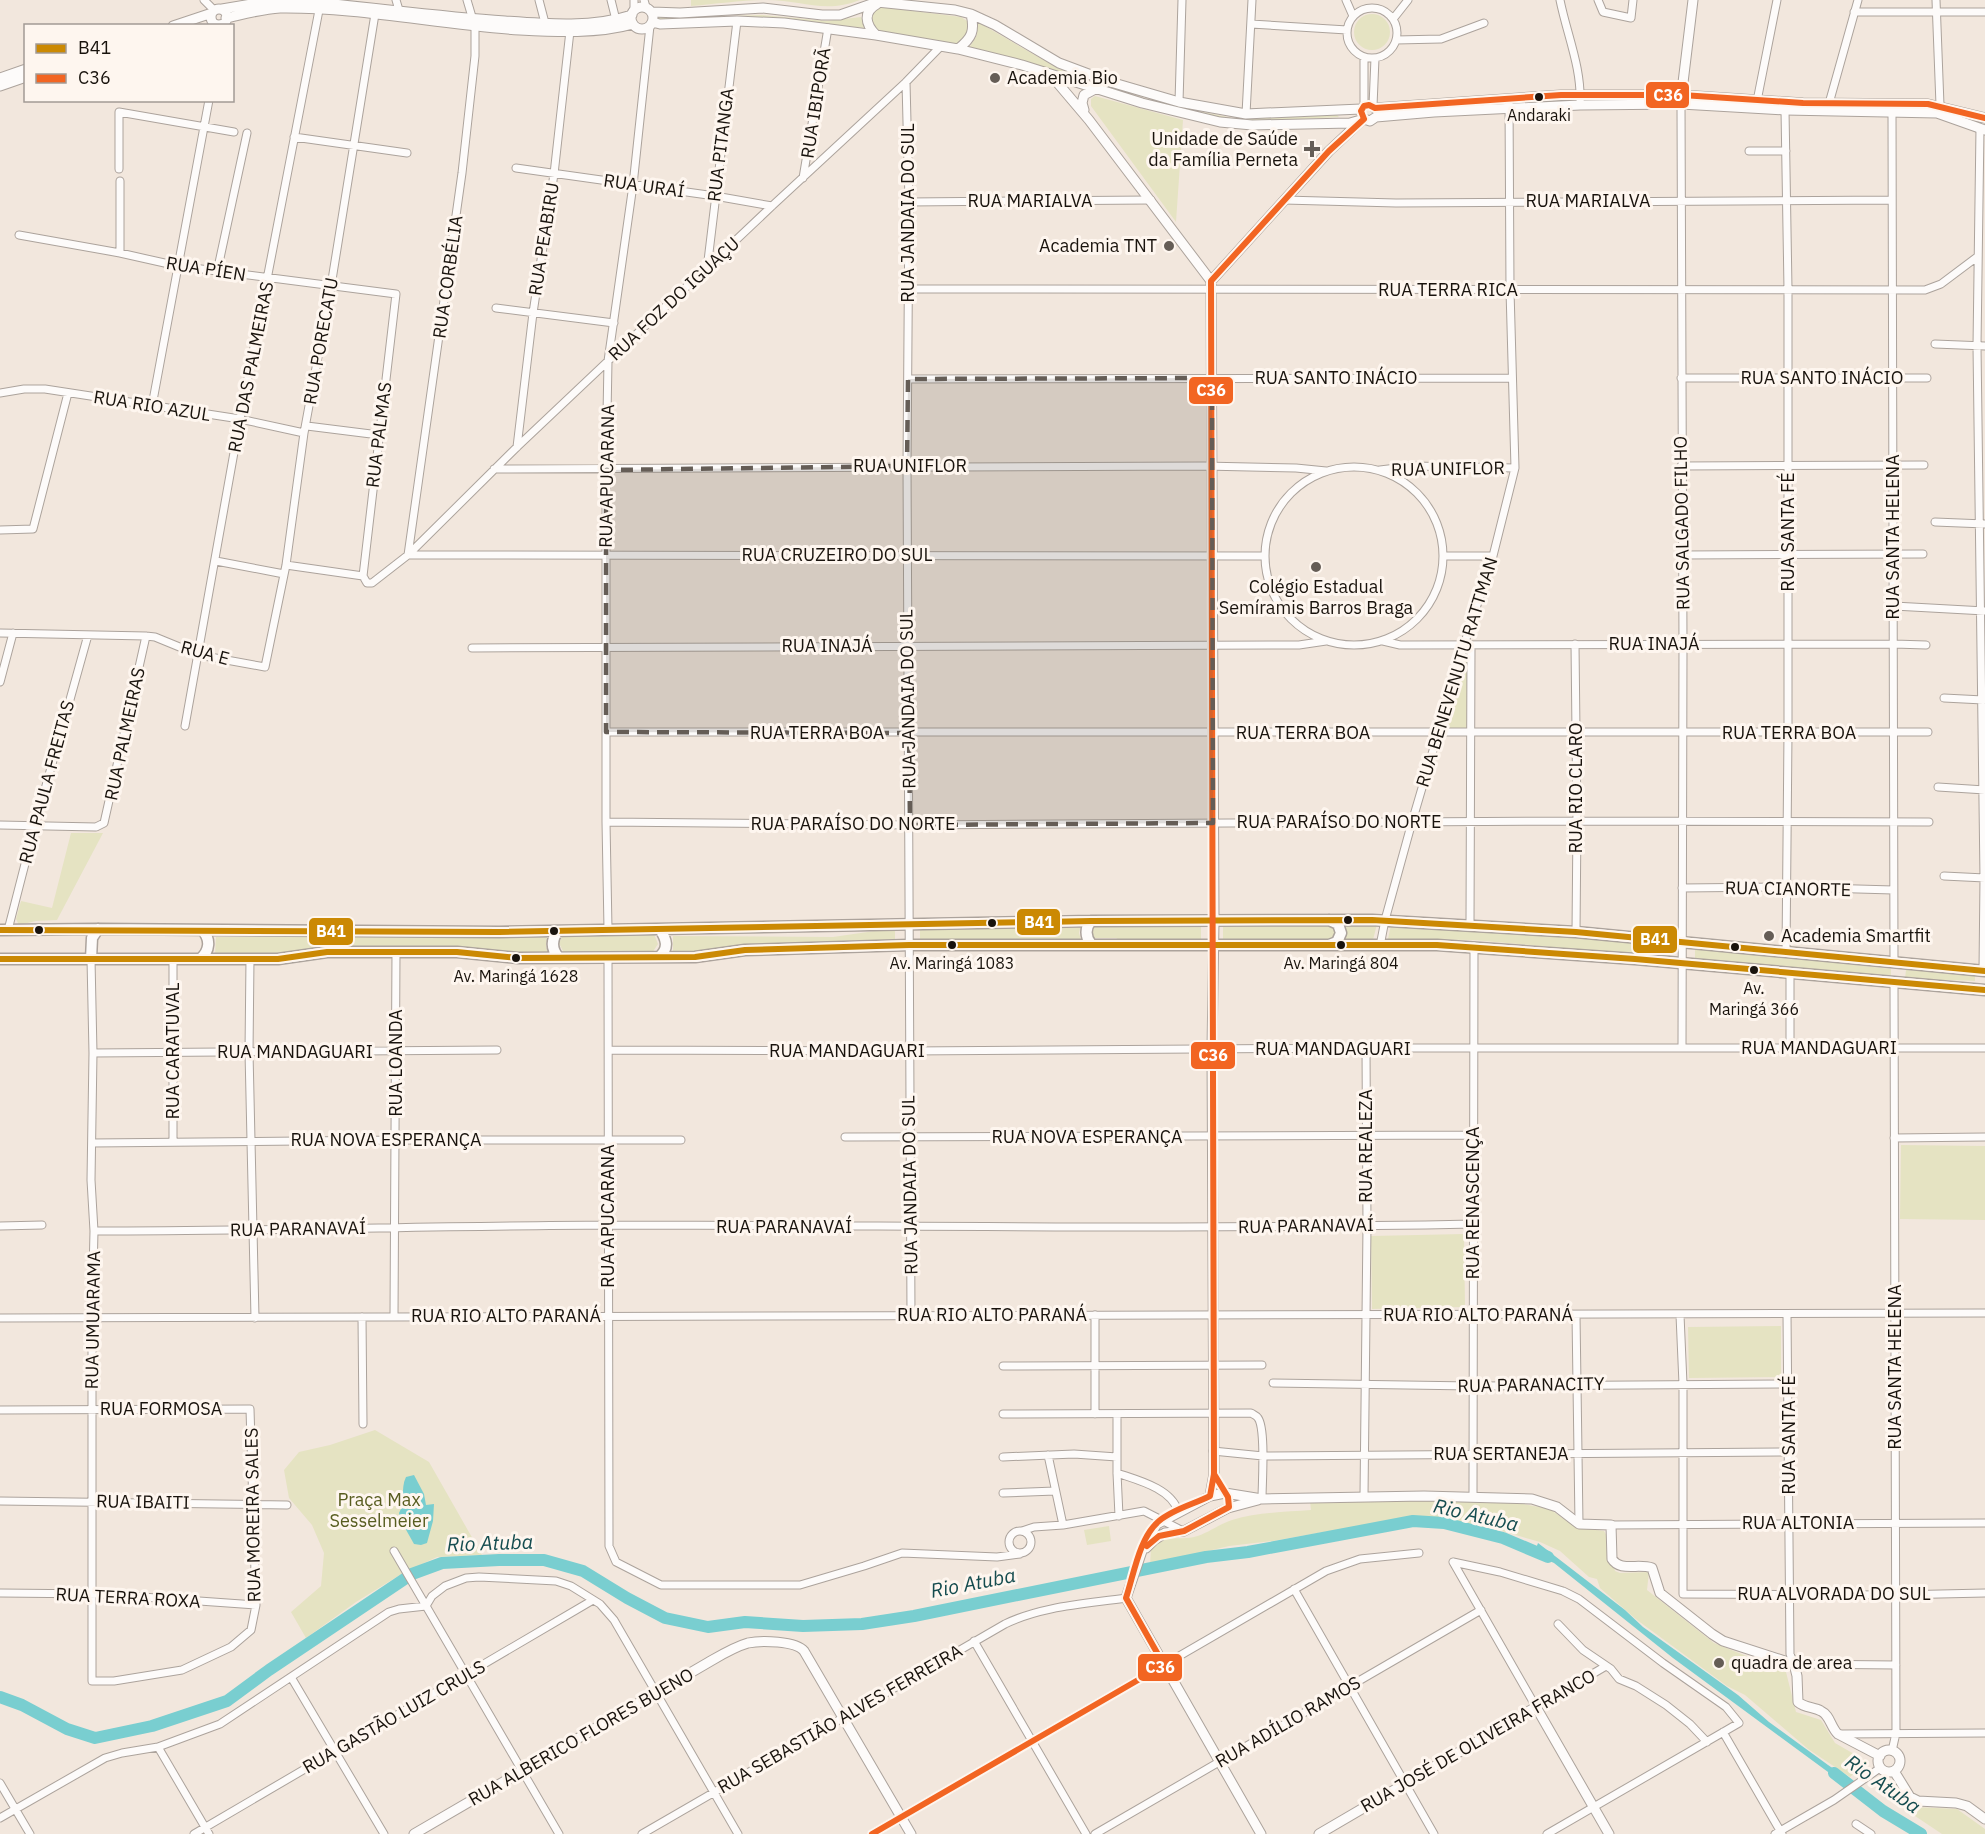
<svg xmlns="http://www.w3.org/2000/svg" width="1985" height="1834" font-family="'IBM Plex Sans',sans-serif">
	<rect width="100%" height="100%" fill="#f2e7dd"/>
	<path fill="#e5e3c2" d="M691,0H860C825,14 801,0 767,0C742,0 716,4 691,6Z
		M882,7L961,17L967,21L969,31L959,43L955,45L878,32L871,19L873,10Z
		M1354 32a18 18 0 1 1 36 0a18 18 0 1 1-36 0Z
		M658,14L674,18L762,15L826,21L861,17L865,28L770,18L659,22Z
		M976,21L1059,69L1096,83L1156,102L1237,119L1337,115L1339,117L1237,122L1179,110L969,48L977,35Z
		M1095,96L1183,120L1176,222L1091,106V99Z
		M1469,647L1470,730L1445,729Z
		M71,833H103L57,920L36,921L19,925L16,919L21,901L52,908Z
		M1223,924H1377L1373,940H1223Z
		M1081,925L1079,933L1081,940L920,941V928Z
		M1201,925V941H1121L1116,938H1093L1089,929L1094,926Z
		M1391,925L1476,930L1670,946V958L1474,940L1388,939Z
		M895,928V941L673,954V936L833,937Z
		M654,934L658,944L652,953H564L559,943L563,935Z
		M216,937H547L546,947L548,953L326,947L276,954L215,955Z
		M1695,947L1891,969V979L1695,961Z
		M1906,970L1975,973V981C1951,979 1929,981 1905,979Z
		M1901,1145L1985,1146V1220L1900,1219Z
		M1464,1234L1465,1307L1372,1309L1371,1236Z
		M1781,1326V1377L1689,1378L1688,1327Z
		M375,1430L429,1462L482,1555L437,1557L403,1573L356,1602L306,1638L291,1612L321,1586L324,1553L312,1525L289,1498L284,1470L299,1452L330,1445Z
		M1417,1499L1518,1503L1550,1509L1575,1527L1604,1531L1608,1538L1615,1571L1620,1573L1649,1572L1647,1590L1714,1643L1786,1672L1796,1712L1821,1720L1835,1743L1868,1762L1850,1777L1808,1749L1745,1695L1727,1686L1637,1620L1600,1588L1597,1579L1589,1577L1560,1551L1540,1542L1488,1527L1404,1517L1366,1528L1323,1532L1273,1541L1229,1546L1150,1565L1151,1548C1170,1533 1174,1541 1194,1537C1207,1534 1219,1524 1232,1520C1258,1512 1285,1512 1311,1510L1310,1501Z
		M1109,1526L1111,1541L1087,1545L1084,1530Z
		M1914,1807L1957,1809L1985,1829V1834H1942L1912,1814Z"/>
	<path fill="#79ced0" d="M414,1475L424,1494L426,1505L434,1504L433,1521L427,1543L421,1545L414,1544L400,1519L399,1513C406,1502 400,1489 406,1477Z
		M1538,1543L1625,1610L1643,1627L1738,1695L1769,1722L1828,1765L1850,1780L1843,1783L1673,1658L1554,1563L1534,1554Z"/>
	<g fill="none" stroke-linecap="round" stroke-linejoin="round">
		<path stroke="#79ced0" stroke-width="12" d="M0,1697L22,1705L67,1729L95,1738L152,1726L227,1701L269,1670L412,1574L442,1563L499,1560H544L583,1571L627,1598L665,1618L708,1627L745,1622L803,1626L862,1624L914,1616L1206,1557L1248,1552L1413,1521L1444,1523L1503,1538L1548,1557
			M1834,1773L1883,1811L1921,1834"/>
		<g stroke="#aca39c" stroke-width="9">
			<path id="street" d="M204,0L214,10
				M396,0L399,10
				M539,0L545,23
				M611,0L616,20
				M644,0L646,7
				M1346,0L1353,16
				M1560,0C1567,35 1582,68 1580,105
				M1598,0L1603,12L1631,18L1633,0
				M1936,0L1940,105
				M1347 33a25 25 0 1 1 50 0a25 25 0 1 1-50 0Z
				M634,10V0
				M1854,12H1985
				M1393,19L1408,0
				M1251,24L1347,30
				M221,26V24
				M1396,40L1441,39L1484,23
				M1364,57V106
				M906,82L909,202L907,466L911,1316
				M1757,101L1777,0
				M1179,102L1182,0
				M1681,104L1683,645L1682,1047
				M1373,106L1375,58
				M1828,107L1858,0
				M1785,110L1788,289V733L1786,953
				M1892,111L1894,963
				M1246,114L1252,0
				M1980,128L1977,346L1984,878L1983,970
				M294,137L407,153
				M1749,151H1786
				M516,168L715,196L772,206
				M119,169V112L234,132
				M803,178L828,28
				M120,181V253
				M1284,200L1396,203L1892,200
				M909,202L1151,200
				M19,235L120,253L178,266L396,294L363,576
				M707,269L737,21
				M217,272L247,133
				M909,289L1925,290L1941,284L1977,257
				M496,308L614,323
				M1935,344L1985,346
				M1681,378H1927
				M908,379L1512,378
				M0,393L24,389H45L240,419L304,433
				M152,406L209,100
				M307,426L379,435
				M517,447L533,313L554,174L570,31
				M1681,466L1924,465
				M1265 556a89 89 0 1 1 178 0a89 89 0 1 1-178 0Z
				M494,469L1204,466L1296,468L1326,471
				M1380,470L1413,466L1515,468
				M1935,522L1985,524
				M0,530L33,529L68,393
				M408,555L1265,556
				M408,555L462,173L475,56V27L467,0
				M1683,555L1923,554
				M1443,556H1493
				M216,561L284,574
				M286,565L363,576L367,583H372L408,555L517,447L772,206L906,82L941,46
				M1894,606L1985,611
				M0,633L146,636L155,637L199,655L265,667L286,565L304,433L331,286L375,14
				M1383,641L1400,645L1894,644L1926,645
				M1575,644L1577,821L1576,932
				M472,648L1299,645L1326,641
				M0,682L13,633
				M1944,698L1983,700
				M185,726L240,419L320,5
				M606,732H1928
				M1938,787L1985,790
				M606,822L910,825L1577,821L1929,822
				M0,825L96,827L104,823L146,636
				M1944,876L1985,878
				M1682,888L1788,887L1893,890
				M1470,925L1471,645
				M608,929L606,822V470L608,361L633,185L650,26
				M8,930L35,825L88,635
				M1380,946L1385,920L1412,822L1464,645L1493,556L1515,468L1510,290L1509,99
				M608,957L609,1546L616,1562L661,1585H800L864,1566L902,1553L997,1557L1020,1554
				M250,959L249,1052L255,1318
				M1790,1048V973
				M609,1050L909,1051L1366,1048H1985
				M93,1053L497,1050
				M845,1137L1473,1135
				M1894,1138L1985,1137
				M173,1142V960
				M92,1143L395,1140H681
				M0,1226L42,1225
				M94,1231C265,1231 436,1226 607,1225C896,1225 1184,1230 1473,1224
				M1787,1314L1790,1654L1794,1664L1896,1665
				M1095,1315V1414
				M1576,1315L1579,1524
				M1680,1315L1683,1384V1594
				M362,1317L363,1424
				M394,1317L396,952
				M0,1318L1985,1313
				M1003,1366L1262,1365
				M1273,1383L1472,1386L1789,1384
				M0,1410L250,1409L256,1605L251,1630L231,1647L182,1670L114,1681H92V1317L94,1231L91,1180L93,1053L91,959
				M1003,1414L1251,1413C1254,1415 1256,1415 1258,1418C1266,1429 1262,1483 1262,1499
				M1117,1414V1473L1119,1516
				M1213,1451L1263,1456L1790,1452
				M1048,1455L1063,1525
				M1003,1457L1074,1454L1117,1457
				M1117,1473C1137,1480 1171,1488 1178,1511
				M1003,1493L1055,1491
				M1364,1496L1367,1226L1366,1048
				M1473,1497L1474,946
				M0,1501L287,1505
				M1611,1525L1985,1523
				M1009 1542a11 11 0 1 1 22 0a11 11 0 1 1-22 0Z
				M1022,1531L1034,1527L1063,1525L1144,1511L1181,1530
				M394,1551L559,1834
				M1453,1562L1500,1572L1563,1591L1579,1599L1663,1663L1726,1707L1739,1723L1547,1834
				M1453,1562L1536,1707L1606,1666
				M1294,1589L1434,1834
				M0,1593L100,1594L256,1605
				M1683,1594L1896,1595L1985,1593
				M1558,1624L1583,1650L1611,1669L1619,1679L1636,1686L1666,1705L1690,1724L1707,1742
				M974,1641L1086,1834
				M291,1677L384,1834
				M1723,1732L1782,1834
				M1841,1734L1985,1733
				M158,1747L209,1834
				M1892,1751L1896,1733L1894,983
				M0,1783L30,1834
				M0,1818L105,1758L122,1753L158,1747L220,1724L389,1612L399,1609L426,1606L432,1596L445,1586L466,1578L479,1577L556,1581L571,1586L600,1604L614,1620L738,1834
				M1856,1824L1871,1834
				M194,1834L593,1600
				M642,1834L1005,1624C1042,1606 1085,1604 1126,1598
				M872,1834L1326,1571L1360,1559L1419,1553
				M1095,1834L1481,1610
				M1775,1834L1834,1800L1880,1768"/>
		</g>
		<g stroke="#aca39c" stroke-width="11">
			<path id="secondary" d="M631 18a11 11 0 1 1 22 0a11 11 0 1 1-22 0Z
				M222,9L269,1L291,0C363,6 433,16 505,21C546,24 592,28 632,15
				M211 17a8 8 0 1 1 16 0a8 8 0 1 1-16 0Z
				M652,12L680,13L763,8L822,15H840L877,2L955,10L971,14L995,25L1059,63L1107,81L1179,102L1246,114L1361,109
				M226,18C244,14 262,9 280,8C360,7 440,25 520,30C557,32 598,34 633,24
				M652,22L660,24L737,21L784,23L876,35L958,49L1022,65L1142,103L1220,122L1252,125L1350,123L1364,119L1370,121L1376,117L1434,112L1580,105L1681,104L1785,110L1937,113L1985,130
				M173,26L212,13
				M876,35C865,24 863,12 877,4
				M958,49C972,38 975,31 971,14
				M1050,74L1089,120L1211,281L1214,920L1212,1050L1214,1474L1210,1496
				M0,78L26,69
				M0,86L26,77
				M1681,99L1693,0
				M1375,108L1561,95H1682L1803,103L1928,104L1985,118
				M1084,110L1082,103L1084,95L1097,88
				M1211,281L1329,151L1361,121
				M1146,1548L1154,1540L1165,1533L1184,1531L1228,1508L1258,1500
				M1878 1761a11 11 0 1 1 22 0a11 11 0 1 1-22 0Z
				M1894,1771L1910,1797L1918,1801L1956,1803L1967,1806L1985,1819
				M414,1834L709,1662C721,1655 734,1647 748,1643C761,1640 796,1641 804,1651L911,1834
				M1261,1834L1126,1598L1145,1542L1157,1524L1210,1496L1225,1493L1262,1499L1424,1496L1532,1499L1557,1507L1579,1524L1611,1525L1612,1559C1620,1572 1639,1563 1652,1568L1660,1593L1712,1634L1723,1641L1794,1664L1797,1676L1798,1702C1805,1708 1814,1707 1821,1711C1830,1715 1831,1728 1838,1734L1880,1756
				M1319,1834L1536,1707L1609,1834"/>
		</g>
		<g stroke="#aca39c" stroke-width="13">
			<path id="primary" d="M1091,921C1085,928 1085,936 1091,944
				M0,930L98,929L499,932L1091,921L1372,920L1576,932L1985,971
				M558,931C551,940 551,949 559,958
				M1329,945L1337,942L1341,933L1338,924L1329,920
				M659,957C670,948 666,939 660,929
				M0,959H278L327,952H457L518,958L695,957L745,950L909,945H1437L1635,959L1985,990
				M91,959L92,938L98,929
				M200,959C210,951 211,939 202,930"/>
		</g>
		<use href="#street" stroke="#fdfbfa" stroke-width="7"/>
		<use href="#secondary" stroke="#fdfbfa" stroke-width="9"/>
		<use href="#primary" stroke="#fdfbfa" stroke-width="10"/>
		<g stroke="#fef6ef" stroke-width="10">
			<path id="bus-1" d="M0,930L499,932L1091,921L1372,920L1576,932L1985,971
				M0,959H278L327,952H457L518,958L695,957L745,950L909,945H1437L1635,959L1985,990"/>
		</g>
		<g stroke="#fef6ef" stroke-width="10">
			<path id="bus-2" d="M1364,119L1361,111L1364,106L1369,105L1375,108L1561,95H1682L1803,103L1928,104L1985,118
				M1147,1546L1159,1536L1184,1531L1229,1507L1228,1497L1214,1474
				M872,1834L1164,1665L1126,1598C1134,1574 1139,1538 1159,1521C1173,1509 1194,1504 1210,1496L1214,1474L1211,281L1329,151L1364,119"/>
		</g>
		<use href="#bus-1" stroke="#cb8903" stroke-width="6"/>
		<use href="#bus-2" stroke="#f26522" stroke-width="6"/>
	</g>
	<path fill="#655d56" fill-opacity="0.2" stroke="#655d56" stroke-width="4.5" stroke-dasharray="12 8" stroke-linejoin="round" d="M1212,378L1213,823L910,825L909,733L606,732V470L907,466L908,379Z"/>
	<g fill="#655d56" stroke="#fef6ef" stroke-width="2">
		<circle cx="995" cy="78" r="6"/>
		<path d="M1309 140h6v6h6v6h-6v6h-6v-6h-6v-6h6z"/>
		<circle cx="1169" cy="246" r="6"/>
		<circle cx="1316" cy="567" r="6"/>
		<circle cx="1769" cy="936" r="6"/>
		<circle cx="1719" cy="1663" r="6"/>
	</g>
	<g fill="#19130d" stroke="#fef6ef" stroke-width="2">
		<circle cx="1539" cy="97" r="5"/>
		<circle cx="1348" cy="920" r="5"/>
		<circle cx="992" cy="923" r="5"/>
		<circle cx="39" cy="930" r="5"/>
		<circle cx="554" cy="931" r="5"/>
		<circle cx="952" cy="945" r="5"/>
		<circle cx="1341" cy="945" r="5"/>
		<circle cx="1735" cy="947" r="5"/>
		<circle cx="516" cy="958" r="5"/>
		<circle cx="1754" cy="970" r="5"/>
	</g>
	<g text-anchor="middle" stroke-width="6" stroke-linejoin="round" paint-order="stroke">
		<g font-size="16" fill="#19130d" stroke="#fef6ef">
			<text x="1539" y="121">Andaraki</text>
			<text x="952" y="969">Av. Maringá 1083</text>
			<text x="1341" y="969">Av. Maringá 804</text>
			<text x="516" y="982">Av. Maringá 1628</text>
			<text x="1754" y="994">Av.<tspan x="1754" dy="21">Maringá 366</tspan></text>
		</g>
		<g font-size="18" fill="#19130d" stroke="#fef6ef" text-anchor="start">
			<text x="1007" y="84">Academia Bio</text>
			<text x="1298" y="145" text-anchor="end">Unidade de Saúde<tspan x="1298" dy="21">da Família Perneta</tspan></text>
			<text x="1157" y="252" text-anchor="end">Academia TNT</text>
			<text x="1316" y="593" text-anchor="middle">Colégio Estadual<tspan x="1316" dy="21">Semíramis Barros Braga</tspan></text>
			<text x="1781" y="942">Academia Smartfit</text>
			<text x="1731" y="1669">quadra de area</text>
		</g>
		<g font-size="18" fill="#19130d" stroke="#fef6ef">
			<text transform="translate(816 103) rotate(-81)" y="6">RUA IBIPORÃ</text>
			<text transform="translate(721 145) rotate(-83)" y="6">RUA PITANGA</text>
			<text transform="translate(644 186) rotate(8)" y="6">RUA URAÍ</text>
			<text x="1030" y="207">RUA MARIALVA</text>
			<text x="1588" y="207">RUA MARIALVA</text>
			<text transform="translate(908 213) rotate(-90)" y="6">RUA JANDAIA DO SUL</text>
			<text transform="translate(544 239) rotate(-81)" y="6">RUA PEABIRU</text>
			<text transform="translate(206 269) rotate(9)" y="6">RUA PÍEN</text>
			<text transform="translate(448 277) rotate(-82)" y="6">RUA CORBÉLIA</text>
			<text x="1448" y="296">RUA TERRA RICA</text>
			<text transform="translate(674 299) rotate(-43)" y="6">RUA FOZ DO IGUAÇU</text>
			<text transform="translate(321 341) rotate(-80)" y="6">RUA PORECATU</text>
			<text transform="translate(251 367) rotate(-79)" y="6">RUA DAS PALMEIRAS</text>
			<text x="1336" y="384">RUA SANTO INÁCIO</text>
			<text x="1822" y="384">RUA SANTO INÁCIO</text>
			<text transform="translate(152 406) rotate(9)" y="6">RUA RIO AZUL</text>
			<text transform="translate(379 435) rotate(-83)" y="6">RUA PALMAS</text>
			<text x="910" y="472">RUA UNIFLOR</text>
			<text transform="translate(1448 469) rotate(-1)" y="6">RUA UNIFLOR</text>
			<text transform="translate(607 476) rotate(-89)" y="6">RUA APUCARANA</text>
			<text transform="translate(1682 523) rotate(-91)" y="6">RUA SALGADO FILHO</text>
			<text transform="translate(1788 532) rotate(-90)" y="6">RUA SANTA FÉ</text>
			<text transform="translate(1893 537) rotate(-90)" y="6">RUA SANTA HELENA</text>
			<text x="837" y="561">RUA CRUZEIRO DO SUL</text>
			<text x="1654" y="650">RUA INAJÁ</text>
			<text x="827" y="652">RUA INAJÁ</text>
			<text transform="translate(205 653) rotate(15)" y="6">RUA E</text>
			<text transform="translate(1457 672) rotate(-73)" y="6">RUA BENEVENUTU RATTMAN</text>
			<text transform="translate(908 699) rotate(-91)" y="6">RUA JANDAIA DO SUL</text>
			<text x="817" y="739">RUA TERRA BOA</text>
			<text x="1303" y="739">RUA TERRA BOA</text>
			<text x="1789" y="739">RUA TERRA BOA</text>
			<text transform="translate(125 734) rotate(-78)" y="6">RUA PALMEIRAS</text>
			<text transform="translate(47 782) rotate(-75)" y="6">RUA PAULA FREITAS</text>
			<text transform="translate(1576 788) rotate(-90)" y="6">RUA RIO CLARO</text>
			<text x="1339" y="828">RUA PARAÍSO DO NORTE</text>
			<text x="853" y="830">RUA PARAÍSO DO NORTE</text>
			<text transform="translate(1788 889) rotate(1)" y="6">RUA CIANORTE</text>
			<text x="1819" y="1054">RUA MANDAGUARI</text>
			<text x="1333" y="1055">RUA MANDAGUARI</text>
			<text transform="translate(173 1051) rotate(-90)" y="6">RUA CARATUVAL</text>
			<text x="847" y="1057">RUA MANDAGUARI</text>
			<text x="295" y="1058">RUA MANDAGUARI</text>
			<text transform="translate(396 1063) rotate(-90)" y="6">RUA LOANDA</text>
			<text x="1087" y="1143">RUA NOVA ESPERANÇA</text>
			<text x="386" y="1146">RUA NOVA ESPERANÇA</text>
			<text transform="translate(1366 1146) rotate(-90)" y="6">RUA REALEZA</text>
			<text transform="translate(910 1185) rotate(-91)" y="6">RUA JANDAIA DO SUL</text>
			<text transform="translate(1473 1203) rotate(-90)" y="6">RUA RENASCENÇA</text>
			<text transform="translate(608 1216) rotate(-90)" y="6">RUA APUCARANA</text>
			<text transform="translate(1306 1226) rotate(-1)" y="6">RUA PARANAVAÍ</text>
			<text x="784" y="1233">RUA PARANAVAÍ</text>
			<text transform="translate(298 1229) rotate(-1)" y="6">RUA PARANAVAÍ</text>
			<text x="992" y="1321">RUA RIO ALTO PARANÁ</text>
			<text x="1478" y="1321">RUA RIO ALTO PARANÁ</text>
			<text x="506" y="1322">RUA RIO ALTO PARANÁ</text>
			<text transform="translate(93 1320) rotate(-89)" y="6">RUA UMUARAMA</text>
			<text transform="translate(1895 1367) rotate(-90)" y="6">RUA SANTA HELENA</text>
			<text transform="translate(1531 1385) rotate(-1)" y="6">RUA PARANACITY</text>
			<text x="161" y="1415">RUA FORMOSA</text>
			<text transform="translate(1789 1435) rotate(-90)" y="6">RUA SANTA FÉ</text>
			<text x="1501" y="1460">RUA SERTANEJA</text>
			<text transform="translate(143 1502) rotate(1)" y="6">RUA IBAITI</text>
			<text transform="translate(253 1515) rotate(-91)" y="6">RUA MOREIRA SALES</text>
			<text x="1798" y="1529">RUA ALTONIA</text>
			<text x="1834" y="1600">RUA ALVORADA DO SUL</text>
			<text transform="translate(128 1598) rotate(3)" y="6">RUA TERRA ROXA</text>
			<text transform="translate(394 1717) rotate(-30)" y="6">RUA GASTÃO LUIZ CRULS</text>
			<text transform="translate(840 1719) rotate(-30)" y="6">RUA SEBASTIÃO ALVES FERREIRA</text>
			<text transform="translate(1288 1722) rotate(-30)" y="6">RUA ADÍLIO RAMOS</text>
			<text transform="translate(581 1737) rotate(-30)" y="6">RUA ALBERICO FLORES BUENO</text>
			<text transform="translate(1478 1741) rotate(-30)" y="6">RUA JOSÉ DE OLIVEIRA FRANCO</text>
		</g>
		<g font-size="18" fill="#585d20" stroke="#fef6ef">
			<text x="379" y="1506">Praça Max<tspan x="379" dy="21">Sesselmeier</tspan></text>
		</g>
		<g font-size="20" font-style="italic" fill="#154c4f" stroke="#fef6ef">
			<text transform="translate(1476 1515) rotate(13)" y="7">Rio Atuba</text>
			<text transform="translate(490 1543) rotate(-2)" y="7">Rio Atuba</text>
			<text transform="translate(973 1583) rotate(-11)" y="7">Rio Atuba</text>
			<text transform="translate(1883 1784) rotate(35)" y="7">Rio Atuba</text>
		</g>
	</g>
	<g stroke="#fef6ef" stroke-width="2">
		<rect x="1645" y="81" width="45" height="28" rx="6" fill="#f26522"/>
		<rect x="1188" y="376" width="46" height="29" rx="6" fill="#f26522"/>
		<rect x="1016" y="908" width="45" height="28" rx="6" fill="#cb8903"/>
		<rect x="308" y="917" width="46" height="29" rx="6" fill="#cb8903"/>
		<rect x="1632" y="925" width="46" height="29" rx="6" fill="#cb8903"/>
		<rect x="1190" y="1041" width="46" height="29" rx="6" fill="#f26522"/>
		<rect x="1137" y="1653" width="46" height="29" rx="6" fill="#f26522"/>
	</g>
	<g font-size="16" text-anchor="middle" font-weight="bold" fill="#fff">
		<text x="1668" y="101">C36</text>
		<text x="1211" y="396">C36</text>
		<text x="1039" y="928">B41</text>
		<text x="331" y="937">B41</text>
		<text x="1655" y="945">B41</text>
		<text x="1213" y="1061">C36</text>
		<text x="1160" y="1673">C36</text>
	</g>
	<rect x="24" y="24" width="210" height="78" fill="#fef6ef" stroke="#a29b95" stroke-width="1.5"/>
	<rect x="36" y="44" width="30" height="9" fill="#cb8903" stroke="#a29b95" stroke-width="1.5"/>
	<text x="78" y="54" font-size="18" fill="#19130d">B41</text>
	<rect x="36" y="74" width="30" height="9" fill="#f26522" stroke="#a29b95" stroke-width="1.5"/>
	<text x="78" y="84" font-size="18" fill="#19130d">C36</text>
</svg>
